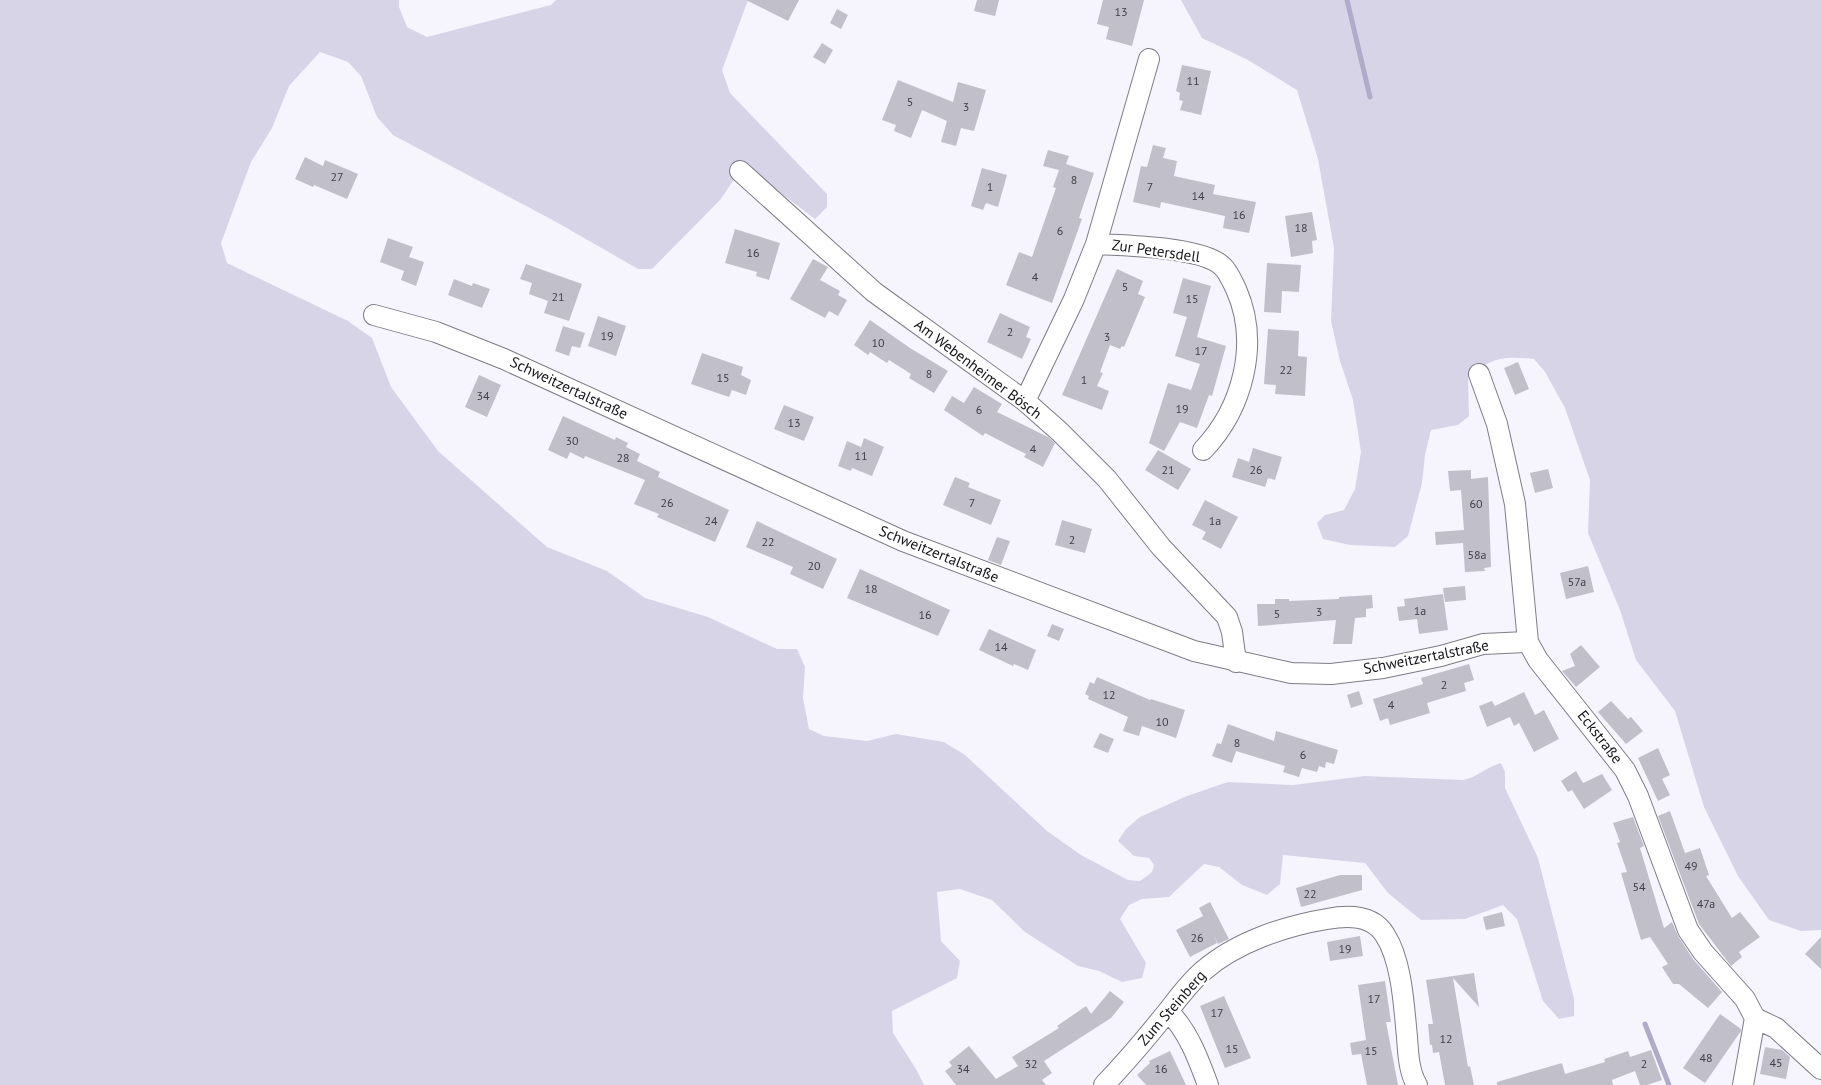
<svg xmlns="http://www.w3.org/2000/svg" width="1821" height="1085" font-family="'PT Sans',sans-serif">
	<rect width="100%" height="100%" fill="#f6f5fe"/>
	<path fill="#d7d4e8" d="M0,0H399V7L407,27L427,37L551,5L556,0H748L722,70L730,93L827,194V207L815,219L749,169L733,181L720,200L652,269H638L558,223L393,135L377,117L361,76L348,62L320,52L289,86L272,128L251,162L221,243L227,263L348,321L372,338L391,387L438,451L547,547L607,571L645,598L708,617L777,649H797L805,667L803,698L809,729L824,736L867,741L896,734L944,742L965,755L1047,831L1081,855L1128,880L1140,881L1152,872L1154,865L1149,858L1134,856L1118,841L1126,829L1140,817L1187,796L1228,782L1293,785L1365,776L1463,780C1478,777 1486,767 1501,763L1505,772V788L1538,858L1574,999V1016L1559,1019L1543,1001L1517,919L1503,905L1465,919L1421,920L1388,893L1365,863L1283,855L1280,884L1267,895L1242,885L1219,867L1204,864L1169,897L1142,899L1129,905L1120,919L1146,963L1142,978L1122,982L1099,971L1078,966L1025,932L992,900L960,889L937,892L941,941L960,961L957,978L892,1011L893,1033L916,1069L924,1085H0Z
		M1181,0H1821V930L1801,931L1769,920L1738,876L1704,807L1675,711L1636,660L1620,610L1588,533L1590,480L1565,408L1545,372L1534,359C1505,356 1489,357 1468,379L1469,416L1458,425L1431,430L1425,455L1422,483L1408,536L1395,547L1350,545L1323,539L1317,523L1325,515L1344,510L1355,489L1361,452L1353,400L1340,361L1331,321L1334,248L1318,159L1297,90L1248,60L1202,38Z"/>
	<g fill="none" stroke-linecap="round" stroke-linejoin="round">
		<path stroke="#b0abc8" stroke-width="5" d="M1347,0L1370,97
			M1645,1024L1669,1085"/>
	</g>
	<path fill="#c1bfca" d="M746,0H799L788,21Z
		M977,0H999L995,16L974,11Z
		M1103,0H1144L1132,46L1106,39L1109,27L1097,24Z
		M837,9L848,15L841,29L830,23Z
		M822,43L833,50L825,64L813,57Z
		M1182,65L1211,71L1201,115L1180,110L1183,101L1179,100L1180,93L1176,91Z
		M898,80L953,102L958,82L986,90L974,131L961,128L956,146L941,142L947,121L922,110L911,138L894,131L896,125L882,120Z
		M1153,145L1166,148L1163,158L1177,161L1174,176L1215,185L1213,194L1256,202L1249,233L1223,228L1225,216L1161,202L1160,208L1133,202L1141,166L1147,167Z
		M1048,150L1069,156L1066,164L1094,173L1079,218L1082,219L1052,303L1006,285L1019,252L1032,257L1056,188L1053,187L1059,170L1043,166Z
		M305,157L323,166L325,160L358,174L347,199L314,185L313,187L295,179Z
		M982,168L1007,175L998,207L986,203L983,210L971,206Z
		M1312,212L1317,240L1312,241L1313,253L1291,257L1285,216Z
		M735,229L780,243L769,280L756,276L757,272L725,263Z
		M388,238L413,247L409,257L424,262L416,286L401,280L404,271L380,262Z
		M813,259L828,267L820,280L840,291L838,295L847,300L838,316L829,311L825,318L790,299Z
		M1267,263L1301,265L1299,292L1282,291L1281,313L1264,312Z
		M526,264L582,284L569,321L544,313L548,301L529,294L532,283L520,279Z
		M1117,269L1143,281L1138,294L1145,297L1124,347L1122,346L1120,349L1110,345L1100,372L1103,373L1097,386L1109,391L1102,410L1062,395Z
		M1183,278L1211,286L1197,337L1226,346L1212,396L1209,395L1197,428L1180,422L1164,451L1149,443L1168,383L1191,390L1200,364L1175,356L1187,317L1173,313Z
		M454,279L472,286L473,283L490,289L482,308L448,295Z
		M1000,313L1030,327L1026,337L1031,339L1022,359L987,342Z
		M598,316L626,326L616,356L588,346Z
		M870,320L910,348L948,371L934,393L909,378L911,374L889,360L887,363L870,352L868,355L854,345Z
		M563,326L585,333L580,348L572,346L569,356L555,351Z
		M1268,329L1299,331L1298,356L1307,357L1305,396L1275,394L1276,385L1264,384Z
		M702,353L743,367L741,375L751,380L746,395L732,390L729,397L691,384Z
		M1518,362L1529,389L1515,395L1504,368Z
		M479,375L501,385L487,417L465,407Z
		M974,387L1002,404L997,412L1048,437L1055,443L1043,467L1024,457L1026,454L985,433L983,436L944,410L952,396L964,403Z
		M784,405L814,417L804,441L774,429Z
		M563,416L615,440L616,437L628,443L626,447L640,454L637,461L660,472L658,477L729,510L715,542L657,517L659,514L634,504L645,480L585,456L584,459L570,452L567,459L548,450Z
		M864,438L884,447L872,476L852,468L851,471L838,466L847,441L861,447Z
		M1253,448L1282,457L1275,480L1268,478L1265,487L1232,477L1238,458L1249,462Z
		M1158,450L1191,469L1178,490L1145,470Z
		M1548,469L1553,488L1535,493L1530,473Z
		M1471,470V479L1488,477L1491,567L1484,568L1485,571L1465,572L1463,543L1436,545L1435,532L1464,530L1461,490L1450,491L1448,471Z
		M955,477L970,483L968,487L1001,500L991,525L943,505Z
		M1205,500L1238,517L1221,549L1202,539L1206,532L1192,525Z
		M1062,520L1092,529L1085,553L1055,545Z
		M757,521L837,559L823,589L790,574L793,567L746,547Z
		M997,537L1010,541L1001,565L988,560Z
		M1588,566L1594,592L1566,599L1560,573Z
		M860,569L950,610L938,636L847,598Z
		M1465,586L1466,600L1445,602L1443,588Z
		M1443,594L1448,630L1419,634L1417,619L1399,621L1397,607L1405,606L1404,599Z
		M1372,595L1373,608L1366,609V617L1355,618L1352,644H1333L1336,620L1258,626L1257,604H1275V599H1289V601L1339,599V597Z
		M1052,624L1064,629L1059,641L1047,636Z
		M989,629L1036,650L1028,670L1014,664L1013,666L979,650Z
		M1581,645L1600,667L1576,687L1562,671L1575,666L1570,654Z
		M1469,664L1474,680L1464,683L1466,691L1427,703L1430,713L1390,725L1388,718L1380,721L1373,699L1423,684L1421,678Z
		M1097,677L1150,700L1151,699L1185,710L1176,738L1142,726L1139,736L1123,731L1128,717L1088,699L1089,696L1085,694L1090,682L1094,684Z
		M1359,691L1363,704L1351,708L1347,695Z
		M1524,692L1535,715L1544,710L1559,739L1534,752L1519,723L1514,726L1510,717L1487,727L1479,706L1492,701L1495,706Z
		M1611,701L1628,719L1631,717L1643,731L1626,744L1598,712Z
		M1228,724L1274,741L1276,731L1338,750L1334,764L1326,762L1325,768L1319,766L1317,772L1302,768L1299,777L1283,772L1285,766L1236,751L1232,763L1212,756L1217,743L1221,744Z
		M1100,733L1114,739L1108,753L1093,747Z
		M1658,748L1670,775L1662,779L1670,795L1658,801L1638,758Z
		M1576,771L1583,783L1602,774L1612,790L1584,809L1572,790L1568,792L1561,781Z
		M1670,811L1685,853L1700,848L1709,875L1706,876L1732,918L1740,912L1760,937L1739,952L1742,957L1731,966L1699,924L1658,816Z
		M1633,817L1644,846L1640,848L1664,928L1672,922L1678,936L1693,959L1722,992L1708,1008L1679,984H1673L1662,967L1668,964L1650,937L1641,940L1621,873L1627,872L1617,843L1620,842L1613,823Z
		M1340,875H1362V890L1301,907L1296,888Z
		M1210,902L1229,939L1218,944L1213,934L1217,943L1190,957L1176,930L1203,916L1199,908Z
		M1502,912L1505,926L1486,930L1483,917Z
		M1360,936L1363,956L1330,961L1327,942Z
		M1821,937V969L1805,954Z
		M1474,973L1479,1007L1453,978L1468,1067L1470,1066L1474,1085H1445L1439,1052L1433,1053L1432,1045H1430L1428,1024H1433L1426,980Z
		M1385,981L1391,1022H1386L1398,1085H1367L1361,1054L1352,1055L1350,1043L1366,1040L1358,985Z
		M1110,991L1124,1002L1111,1018L1044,1061L1052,1073L1042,1080L1046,1085H956L945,1071L952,1066L949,1062L969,1046L996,1079L1018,1066L1012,1057L1059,1028L1057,1026L1086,1006L1091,1014Z
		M1224,996L1251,1058L1225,1068L1200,1006Z
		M1720,1014L1741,1029V1031L1705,1083L1683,1068Z
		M1765,1047L1782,1050L1790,1057L1786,1079L1760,1074Z
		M1651,1050L1662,1080L1647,1085H1640L1635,1071L1612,1080L1613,1085H1497V1082L1562,1063L1565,1074L1605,1062L1604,1059L1628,1051L1630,1057Z
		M1170,1051L1186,1085H1146L1137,1075L1150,1063L1149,1061Z"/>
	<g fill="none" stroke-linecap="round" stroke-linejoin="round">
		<g stroke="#7e7c86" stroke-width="22">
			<path id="street" d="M740,171L874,292L1025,401L1060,432L1107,479L1161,547L1227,617L1232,632L1236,662
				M1096,244C1123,245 1203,247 1222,266C1228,271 1232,281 1236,289C1260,343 1243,408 1203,450
				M374,315L436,332L504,359L903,541L1194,651L1291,673L1331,674L1383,668L1441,656L1483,644L1528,642
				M1479,374L1497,424L1515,504L1528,642L1538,660L1625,770L1638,796L1688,930L1703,952L1745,999L1755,1018L1743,1085
				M1025,401L1074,299L1096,244L1149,59
				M1168,1011C1188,1031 1198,1058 1208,1085
				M1755,1018L1776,1028L1821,1069
				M1104,1085C1127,1061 1148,1036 1168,1011C1179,997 1190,982 1203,971C1236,942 1285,926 1327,919C1348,915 1373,915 1385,935C1402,961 1404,1007 1407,1037C1408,1053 1409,1072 1417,1085"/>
		</g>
		<use href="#street" stroke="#fff" stroke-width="20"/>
	</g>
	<g text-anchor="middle" stroke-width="4.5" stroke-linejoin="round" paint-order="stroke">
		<g font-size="12" fill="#403f44">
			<text x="1121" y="16">13</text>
			<text x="1193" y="85">11</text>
			<text x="910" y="106">5</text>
			<text x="966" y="111">3</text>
			<text x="337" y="181">27</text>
			<text x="1074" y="184">8</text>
			<text x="990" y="191">1</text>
			<text x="1150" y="191">7</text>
			<text x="1198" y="200">14</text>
			<text x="1239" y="219">16</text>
			<text x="1301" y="232">18</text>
			<text x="1060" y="235">6</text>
			<text x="753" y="257">16</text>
			<text x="1035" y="281">4</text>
			<text x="1125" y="291">5</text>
			<text x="558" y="301">21</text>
			<text x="1192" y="303">15</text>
			<text x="1010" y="336">2</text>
			<text x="607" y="340">19</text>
			<text x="1107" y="341">3</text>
			<text x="878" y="347">10</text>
			<text x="1201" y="355">17</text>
			<text x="1286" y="374">22</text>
			<text x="929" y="378">8</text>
			<text x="723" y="382">15</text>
			<text x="1084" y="384">1</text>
			<text x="483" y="400">34</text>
			<text x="1182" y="413">19</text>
			<text x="979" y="414">6</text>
			<text x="794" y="427">13</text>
			<text x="572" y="445">30</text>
			<text x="1033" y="453">4</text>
			<text x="861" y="460">11</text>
			<text x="623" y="462">28</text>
			<text x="1168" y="474">21</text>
			<text x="1256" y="474">26</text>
			<text x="667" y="507">26</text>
			<text x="972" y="507">7</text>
			<text x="1476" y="508">60</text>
			<text x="711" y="525">24</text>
			<text x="1215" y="525">1a</text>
			<text x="1072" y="544">2</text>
			<text x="768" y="546">22</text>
			<text x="1477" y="559">58a</text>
			<text x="814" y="570">20</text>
			<text x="1577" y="586">57a</text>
			<text x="871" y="593">18</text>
			<text x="1420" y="615">1a</text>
			<text x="1319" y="616">3</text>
			<text x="1277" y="618">5</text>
			<text x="925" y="619">16</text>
			<text x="1001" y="651">14</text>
			<text x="1444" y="689">2</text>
			<text x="1109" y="699">12</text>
			<text x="1391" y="709">4</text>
			<text x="1162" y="726">10</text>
			<text x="1237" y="747">8</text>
			<text x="1303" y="759">6</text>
			<text x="1691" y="870">49</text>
			<text x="1639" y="891">54</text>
			<text x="1310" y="898">22</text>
			<text x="1706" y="908">47a</text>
			<text x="1197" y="942">26</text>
			<text x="1345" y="953">19</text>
			<text x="1374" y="1003">17</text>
			<text x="1217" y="1017">17</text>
			<text x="1446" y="1043">12</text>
			<text x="1232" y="1053">15</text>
			<text x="1371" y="1055">15</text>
			<text x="1706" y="1062">48</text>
			<text x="1776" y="1067">45</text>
			<text x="1031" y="1068">32</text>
			<text x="1644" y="1068">2</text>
			<text x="963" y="1073">34</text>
			<text x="1161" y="1073">16</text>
		</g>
		<g font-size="15" fill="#151418" stroke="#fff">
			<text transform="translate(1156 251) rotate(8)" y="5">Zur Petersdell</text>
			<text transform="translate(978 369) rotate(37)" y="5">Am Webenheimer Bösch</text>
			<text transform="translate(569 388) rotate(25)" y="5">Schweitzertalstraße</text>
			<text transform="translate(939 554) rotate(22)" y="5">Schweitzertalstraße</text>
			<text transform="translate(1426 657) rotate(-11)" y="5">Schweitzertalstraße</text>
			<text transform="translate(1600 737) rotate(52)" y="5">Eckstraße</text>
			<text transform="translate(1172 1008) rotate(-49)" y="5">Zum Steinberg</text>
		</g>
	</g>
</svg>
